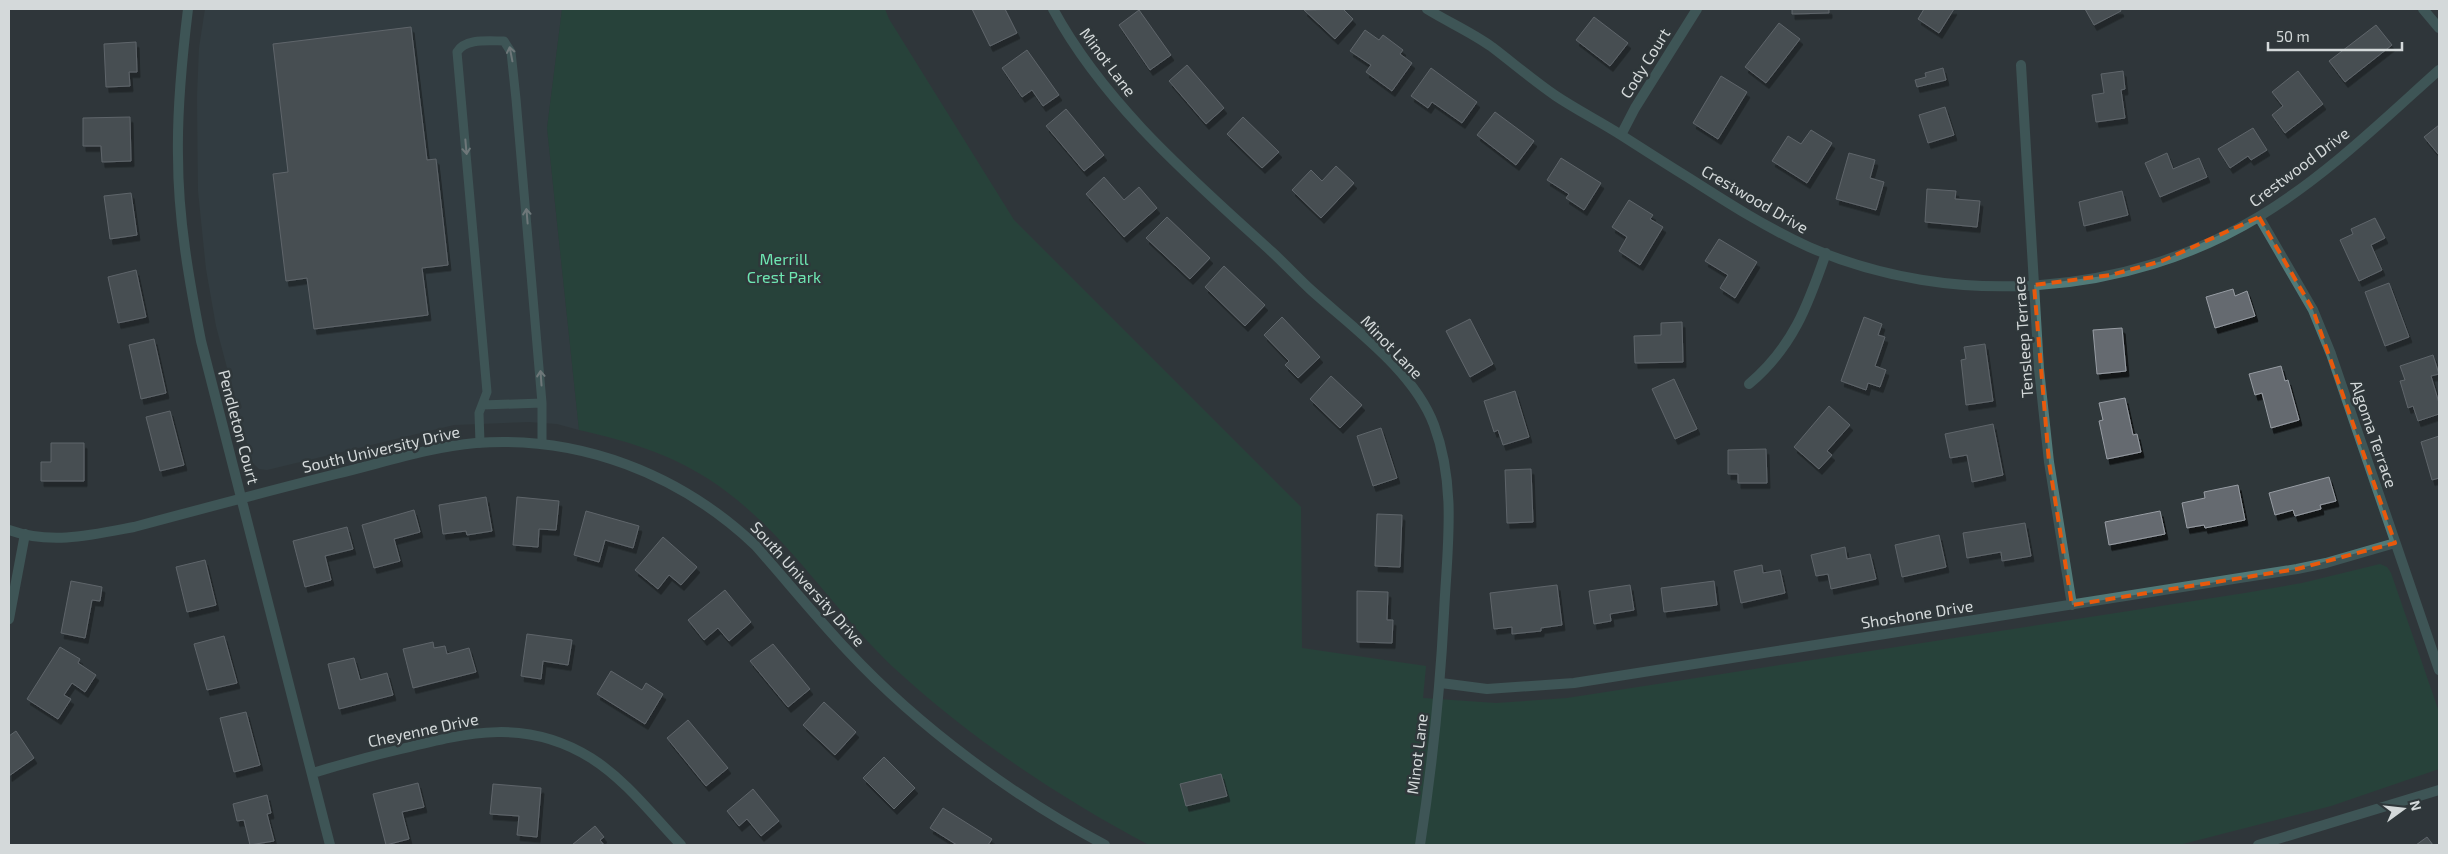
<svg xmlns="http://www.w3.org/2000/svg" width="2448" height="854" font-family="'Exo 2',sans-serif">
	<defs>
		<filter id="shadow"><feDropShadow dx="3" dy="5.5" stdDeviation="0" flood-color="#0009"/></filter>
	</defs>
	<rect width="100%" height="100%" fill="#2f373a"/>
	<path fill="#364349" d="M205,9H562L547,128L579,430L557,424L529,422L454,425L267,470L259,469L253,463L249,451L216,326L206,269L198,191L197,97L199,48Z"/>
	<path fill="#1e503b" d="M562,9H885L889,19L1014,220L1301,507L1302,648L1426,666L1423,698L1496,703L1567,698L2245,593L2302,583L2380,564L2387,567L2391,573L2439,712V769L2331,806L2179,845H1149C1057,796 970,738 893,667C835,612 791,540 727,492C683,458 633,442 579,430L547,128Z"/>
	<path fill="#656a70" stroke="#989da4" filter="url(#shadow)" d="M972,9H1005L1017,33L990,46Z
		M1343,9L1353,19L1335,39L1304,10Z
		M1792,9H1829V13L1792,14Z
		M1924,9H1954L1939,33L1918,19Z
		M2085,9H2120L2121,11L2094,25Z
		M1139,10L1171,55L1150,70L1119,25Z
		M1594,17L1628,43L1610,66L1576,40Z
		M1779,23L1800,39L1766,83L1745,67Z
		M2376,25L2392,45L2345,82L2329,61Z
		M411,27L427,160L436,159L448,265L422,268L428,315L314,329L307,278L286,281L273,174L288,172L273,44Z
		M1365,30L1379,40L1383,35L1403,50L1400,54L1412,63L1392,91L1366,72L1371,65L1350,51Z
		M136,42L137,72H129L130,86L106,87L104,44Z
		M1027,50L1059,95L1043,106L1032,90L1022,97L1002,68Z
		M1187,65L1224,108L1206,124L1169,81Z
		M1431,68L1477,102L1462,123L1432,102L1428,108L1411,96Z
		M1943,68L1946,80L1917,87L1915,80L1926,77L1925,73Z
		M2123,71L2125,89L2121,90L2125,118L2096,122L2092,95L2104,93L2101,74Z
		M2298,71L2323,104L2285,133L2272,115L2283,106L2272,92Z
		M1721,76L1747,92L1718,139L1693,123Z
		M1945,107L1954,135L1928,143L1919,115Z
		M1066,109L1104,155L1084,171L1046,126Z
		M1495,112L1534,141L1516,165L1477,135Z
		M130,117L131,161L102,162L101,146H83V118Z
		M1243,117L1279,152L1262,168L1227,134Z
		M2439,125V155L2424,137Z
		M2253,128L2267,150L2251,160L2248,156L2230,168L2218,149Z
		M1811,130L1832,143L1807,183L1772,161L1788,136L1801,144Z
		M1849,153L1875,160L1870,178L1884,182L1876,210L1836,199Z
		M2167,153L2173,169L2199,158L2207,177L2160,197L2145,163Z
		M1561,158L1601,183L1584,210L1566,198L1569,194L1547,180Z
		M1336,166L1354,183L1321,218L1292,190L1311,170L1322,181Z
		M1104,177L1124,200L1139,187L1157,208L1124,237L1086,194Z
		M1927,189L1956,191L1955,199L1980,201L1977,227L1925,222Z
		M2122,191L2128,215L2084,226L2079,202Z
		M131,193L137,235L110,239L104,196Z
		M1629,200L1653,215L1650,219L1663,227L1640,265L1619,251L1627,237L1612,227Z
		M1167,217L1210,258L1190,279L1146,238Z
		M2375,218L2385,238L2371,245L2382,270L2359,281L2340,240L2353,234L2351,229Z
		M1719,239L1757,262L1735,298L1720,288L1728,275L1705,261Z
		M1224,266L1265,305L1245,326L1205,287Z
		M136,270L146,317L118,323L108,277Z
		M2389,283L2409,337L2385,346L2365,292Z
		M2233,289L2235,296L2247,291L2255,316L2215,328L2206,297Z
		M1282,317L1320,357L1298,378L1285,365L1289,361L1264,335Z
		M1864,317L1882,324L1878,335L1885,337L1875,366L1886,370L1880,387L1868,383L1866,390L1841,381Z
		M1470,319L1493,364L1470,377L1446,331Z
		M1682,322L1683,362L1635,363L1634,336L1661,335V323Z
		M2122,328L2126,371L2097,374L2093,330Z
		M154,339L166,393L141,399L129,345Z
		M1985,344L1993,401L1966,405L1961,360L1966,359L1964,347Z
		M2433,355L2439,374L2431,376L2439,403V414L2418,421L2413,406L2408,408L2400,381L2405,380L2400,366Z
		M2281,366L2285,381L2288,380L2299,420L2271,428L2262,393L2255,395L2249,374Z
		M1331,376L1362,405L1340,428L1310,399Z
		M1674,379L1697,429L1675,439L1652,389Z
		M1515,391L1529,437L1503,445L1498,430L1494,432L1484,401Z
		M2125,398L2133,435L2137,434L2141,452L2107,459L2099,421L2103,420L2099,403Z
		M1829,406L1850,425L1827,451L1832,455L1819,469L1794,447Z
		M170,411L184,465L160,471L146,417Z
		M1993,424L2003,475L1972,482L1967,455L1950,458L1945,434Z
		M1381,428L1397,478L1373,486L1357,436Z
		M2439,436V478L2432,480L2421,442Z
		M51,443H84V481H41V462H51Z
		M1766,449L1767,483H1738V474H1728V450Z
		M1531,469L1533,522L1507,523L1505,470Z
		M2329,477L2336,501L2320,505L2321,509L2295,516L2293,510L2275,515L2269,493Z
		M2238,485L2245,520L2205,528L2204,525L2187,528L2182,503L2205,498L2204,492Z
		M486,497L492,531L467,535L466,531L443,534L439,505Z
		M517,497L559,501L556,530L539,529L538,547L513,545Z
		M414,510L420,532L394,539L400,561L374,568L362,525Z
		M586,511L639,526L633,548L605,540L599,562L574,555Z
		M2160,511L2165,534L2109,545L2105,522Z
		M1377,514L1402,515L1400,567L1375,566Z
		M2025,523L2031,556L2002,561L2001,552L1967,558L1963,533Z
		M347,527L353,549L325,556L331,580L305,587L293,541Z
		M1939,535L1946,567L1902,577L1895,545Z
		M663,537L697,567L681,585L669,575L658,589L635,570Z
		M1845,547L1847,559L1870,554L1876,579L1831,589L1828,574L1816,576L1811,555Z
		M205,560L216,605L187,612L176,567Z
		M1762,565L1763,573L1780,570L1785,593L1741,603L1734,571Z
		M71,581L102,587L100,601L92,600L85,638L61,633Z
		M1714,581L1717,605L1664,612L1661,588Z
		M1557,585L1562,625L1541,628V631L1512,634V627L1494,629L1490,593Z
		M1630,585L1634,610L1610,614L1611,621L1594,624L1589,591Z
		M725,590L751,622L729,641L718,628L704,640L688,620Z
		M1357,591L1388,592L1387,620H1393L1392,643L1357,642Z
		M527,634L572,640L568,665L543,661L541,679L521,676Z
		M224,636L237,683L207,690L194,644Z
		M433,642L434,648L445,646L447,654L469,648L476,672L413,688L403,649Z
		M773,644L810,689L788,707L750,661Z
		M60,647L80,659L78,663L96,675L85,692L72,683L64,695L71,699L58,719L27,699Z
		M354,658L360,680L387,673L393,695L339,709L328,664Z
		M611,671L642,690L646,683L663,694L645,724L597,694Z
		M824,702L856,732L835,755L803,725Z
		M246,712L260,765L234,772L220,718Z
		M688,720L728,768L706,786L667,738Z
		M16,731L34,758L9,776V736Z
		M884,757L915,788L894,809L863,778Z
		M1221,774L1227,796L1186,806L1180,784Z
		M418,783L424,807L402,812L409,839L386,845L373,794Z
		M493,784L541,788L537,837L517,835L519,816L490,814Z
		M753,789L779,821L761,836L747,819L739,826L727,811Z
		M267,795L271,813L267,814L274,841L250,845L244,820L237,821L233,804Z
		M943,808L992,839L988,845H957L930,828Z
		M595,826L604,837L600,840L604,845H572Z
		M2427,837L2433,845H2416Z"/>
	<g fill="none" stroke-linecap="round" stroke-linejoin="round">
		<path stroke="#517a78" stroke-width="9" d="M482,405L542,403
			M480,443L479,413L487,392L457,52C465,38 489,41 504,41L511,52L516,99L542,403V444"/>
		<path stroke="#517a78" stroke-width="10" d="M188,9C182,58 177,107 178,156C178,218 189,280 201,341L330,845
			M1053,9C1105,105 1192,179 1272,252C1285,264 1298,278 1311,290C1353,328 1414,371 1434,425C1457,487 1447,549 1444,613C1440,691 1432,768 1420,845
			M1427,9C1448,22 1471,32 1492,47C1513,63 1534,81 1556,96C1577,110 1599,121 1621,135C1643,149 1666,164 1689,178C1728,203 1767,228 1809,247C1951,309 2128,297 2260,216C2326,176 2382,121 2439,70
			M2423,9L2439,28
			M2021,65L2039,369L2049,462L2072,605
			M1621,135L1635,108L1697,9
			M2259,217L2313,310L2331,354L2439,670
			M1749,384C1793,347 1808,305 1826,253
			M9,530C51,545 92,535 134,527C201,509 268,491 336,474C382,463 429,447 476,443C580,435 680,474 755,545C786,580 816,617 848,651C919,727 1014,797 1105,845
			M9,619L25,534
			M1441,683L1487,689L1574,683L2297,569L2326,563L2395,543
			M313,773C342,764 371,756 401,749C469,732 527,718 591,758C626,780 653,816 681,845
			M2258,845L2439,790"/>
	</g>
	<defs><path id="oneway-shaft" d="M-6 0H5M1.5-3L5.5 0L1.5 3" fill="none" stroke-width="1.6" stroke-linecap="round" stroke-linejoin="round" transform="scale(1.25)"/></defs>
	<g stroke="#bac6c6">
		<use href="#oneway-shaft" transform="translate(511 54) rotate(-101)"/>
		<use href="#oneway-shaft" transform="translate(466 147) rotate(85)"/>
		<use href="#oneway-shaft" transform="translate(527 216) rotate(-95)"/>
		<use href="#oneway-shaft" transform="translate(541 378) rotate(-94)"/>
	</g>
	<path d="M0 0H2448V854H0ZM2259,217L2313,310L2395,543L2297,569L2072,605L2049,462L2034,285L2111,275L2162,261Z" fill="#2f373a" fill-opacity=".55" fill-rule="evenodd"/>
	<path fill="none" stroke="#e8590c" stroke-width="4" stroke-dasharray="10 6" stroke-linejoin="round" d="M2259,217L2313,310L2395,543L2297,569L2072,605L2049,462L2034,285L2111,275L2162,261Z"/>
	<g text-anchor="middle" stroke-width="5" stroke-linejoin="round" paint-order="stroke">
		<g font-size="16" fill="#d4d9da" stroke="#2f373a">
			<text transform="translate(1108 62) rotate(53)" y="6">Minot Lane</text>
			<text transform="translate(1645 63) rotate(-58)" y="6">Cody Court</text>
			<text transform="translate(2299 167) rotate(-37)" y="6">Crestwood Drive</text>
			<text transform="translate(1755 199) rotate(30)" y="6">Crestwood Drive</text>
			<text transform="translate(2023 337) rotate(-94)" y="6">Tensleep Terrace</text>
			<text transform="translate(1392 347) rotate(46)" y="6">Minot Lane</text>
			<text transform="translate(239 427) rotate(75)" y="6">Pendleton Court</text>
			<text transform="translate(2374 434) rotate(71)" y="6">Algoma Terrace</text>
			<text transform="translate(381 449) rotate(-13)" y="6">South University Drive</text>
			<text transform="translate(808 584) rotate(48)" y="6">South University Drive</text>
			<text transform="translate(1917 614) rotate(-9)" y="6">Shoshone Drive</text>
			<text transform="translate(423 730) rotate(-12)" y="6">Cheyenne Drive</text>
			<text transform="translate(1417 754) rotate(-83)" y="6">Minot Lane</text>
		</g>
		<g font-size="16" fill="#6ee6b2" stroke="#2f373a">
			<text x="784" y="265">Merrill<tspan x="784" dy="18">Crest Park</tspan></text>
		</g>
	</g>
	<rect width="2448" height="854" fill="none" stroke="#d4d9da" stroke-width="20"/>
	<g transform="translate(2403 809) rotate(75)" stroke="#2f373a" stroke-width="4" paint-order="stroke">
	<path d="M0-4L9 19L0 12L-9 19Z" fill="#d4d9da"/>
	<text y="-8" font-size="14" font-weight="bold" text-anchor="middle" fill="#d4d9da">N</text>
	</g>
	<path d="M2268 42v8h134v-8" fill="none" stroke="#d4d9da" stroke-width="2.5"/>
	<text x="2276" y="42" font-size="15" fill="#d4d9da" stroke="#2f373a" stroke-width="4" paint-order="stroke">50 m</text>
</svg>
